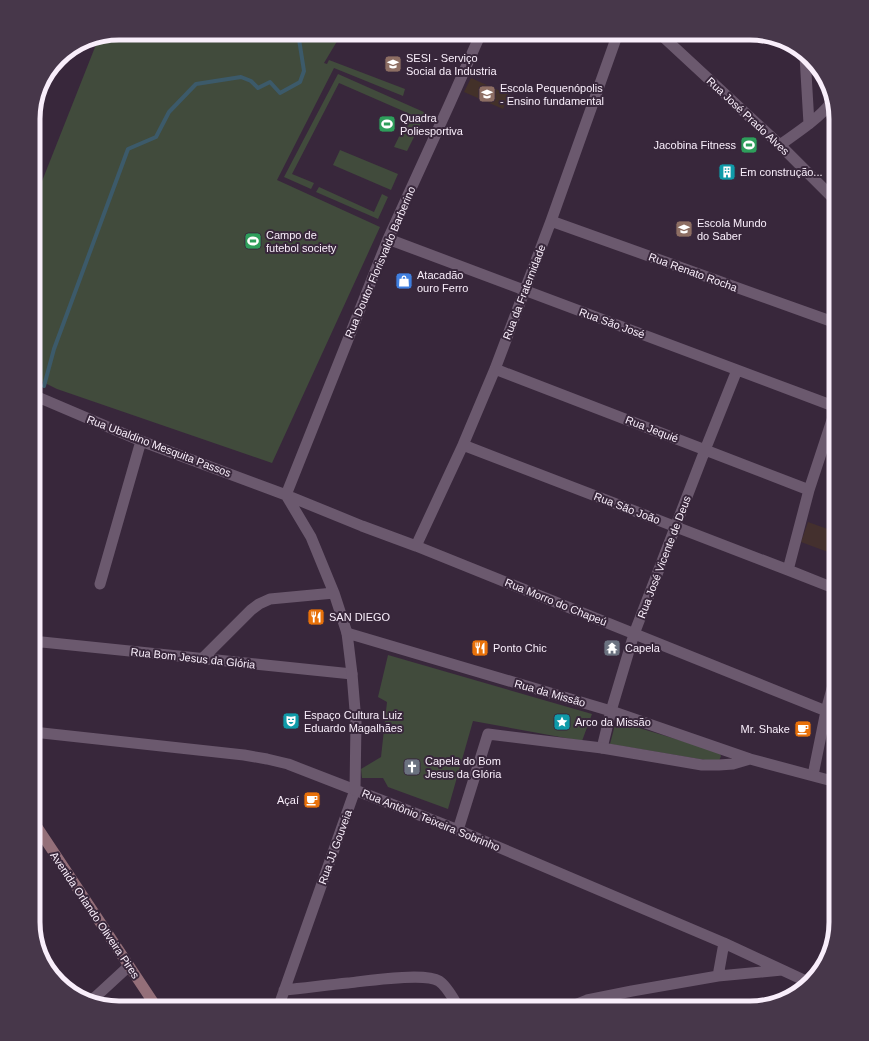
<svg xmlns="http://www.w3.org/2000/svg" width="869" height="1041" font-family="Arial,sans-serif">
	<rect width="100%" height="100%" fill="#38273b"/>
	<path fill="#44302e" d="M808,522L836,532V555L801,542Z"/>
	<path fill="#433129" d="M471,78L509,95L503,109L464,92Z"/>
	<path fill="#414b3c" d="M119,33H342L324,63L327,64L329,60L405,89L403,96L334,68L277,180L380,227L272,463L57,389L33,377V204L99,37Z
		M400,33H424L419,42Z
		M338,74L426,113L407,151L394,147L410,114L339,83L292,174L314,183L311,189L284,177Z
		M340,150L398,174L391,190L333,165Z
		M319,187L374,212L382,194L388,197L378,219L316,192Z
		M388,655L592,714L582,741L473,721L448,809L388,787L383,778H362L361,769L381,757L387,702L378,697Z
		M616,721L719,752L721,756L719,761H711L610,744Z"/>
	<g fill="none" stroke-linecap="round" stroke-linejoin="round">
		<path stroke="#3c5a6a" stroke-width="4" d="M44,386L54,349L128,149L156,137L169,112L196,84L241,77L251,81L258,88L270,82L280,93L300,82L304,71L298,33
			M67,987L84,997L86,1000"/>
		<path stroke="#6b596e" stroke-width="11" d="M659,33L780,145L836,201
			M805,56L809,124
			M780,145C798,132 817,120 831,103
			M551,221L836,323
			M388,239L836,407
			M495,369L809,490
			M33,395L141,441L286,495L362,526L416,546L836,715
			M463,445L788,570L836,589
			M286,495L388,239L450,103L481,33
			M286,495L311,537L334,593L347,633
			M416,546L463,445L495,369L551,221L618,33
			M788,570L809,490L836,408
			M100,584L141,441
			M33,643L42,642L352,674
			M202,659L251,610L259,604L270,599L334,593
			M33,732L244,755L267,759L288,764L355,790L278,1008
			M602,748L611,711L634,634L705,450L737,370
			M813,775L826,711L836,674
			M458,830L724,943L808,982
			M718,976L724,943
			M284,990C305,988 327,985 348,983C366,981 425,972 439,981C447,986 454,1000 459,1008
			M91,1001L129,966
			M567,1008L587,1000L632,991L718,976L782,970"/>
		<path stroke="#6b596e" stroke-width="11" d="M750,759L733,764L719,765H702L602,748L488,734L458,830L355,790L356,722L352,674L347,633L611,711L750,759L836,782"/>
		<path stroke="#946f79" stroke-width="11" d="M33,821L157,1008"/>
	</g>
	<defs>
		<g id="university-square" transform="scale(0.9)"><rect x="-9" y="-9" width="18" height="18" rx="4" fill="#8d6e63" stroke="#38273b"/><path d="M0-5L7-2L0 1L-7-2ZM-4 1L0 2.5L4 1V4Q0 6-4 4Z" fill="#fff"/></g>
		<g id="school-square" transform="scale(0.9)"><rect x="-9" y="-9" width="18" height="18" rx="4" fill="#8d6e63" stroke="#38273b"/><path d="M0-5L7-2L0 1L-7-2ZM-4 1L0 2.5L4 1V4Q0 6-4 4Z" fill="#fff"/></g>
		<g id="stadium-square" transform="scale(0.9)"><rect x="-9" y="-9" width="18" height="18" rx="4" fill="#2e9e5b" stroke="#38273b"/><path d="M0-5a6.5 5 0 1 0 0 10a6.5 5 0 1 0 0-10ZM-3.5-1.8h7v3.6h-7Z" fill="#fff"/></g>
		<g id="building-square" transform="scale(0.9)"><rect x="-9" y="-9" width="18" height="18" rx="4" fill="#0f9aa8" stroke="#38273b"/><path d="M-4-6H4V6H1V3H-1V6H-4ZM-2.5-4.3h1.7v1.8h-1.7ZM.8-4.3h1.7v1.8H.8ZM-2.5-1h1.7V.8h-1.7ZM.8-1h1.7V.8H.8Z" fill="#fff"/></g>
		<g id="shop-square" transform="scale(0.9)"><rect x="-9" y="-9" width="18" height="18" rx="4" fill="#3f7fe0" stroke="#38273b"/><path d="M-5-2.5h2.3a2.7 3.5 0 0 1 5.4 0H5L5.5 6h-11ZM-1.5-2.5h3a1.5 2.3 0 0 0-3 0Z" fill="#fff"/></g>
		<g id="restaurant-square" transform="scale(0.9)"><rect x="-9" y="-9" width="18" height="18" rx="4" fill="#e8710a" stroke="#38273b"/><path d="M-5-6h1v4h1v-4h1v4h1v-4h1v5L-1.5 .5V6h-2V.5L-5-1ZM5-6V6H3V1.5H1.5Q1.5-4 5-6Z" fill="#fff"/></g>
		<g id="temple-square" transform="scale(0.9)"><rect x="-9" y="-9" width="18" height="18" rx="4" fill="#6b7280" stroke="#38273b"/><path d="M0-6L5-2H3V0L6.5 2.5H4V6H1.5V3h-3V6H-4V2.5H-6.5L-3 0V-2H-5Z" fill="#fff"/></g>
		<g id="theatre-square" transform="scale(0.9)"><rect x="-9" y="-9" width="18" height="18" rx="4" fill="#0f9aa8" stroke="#38273b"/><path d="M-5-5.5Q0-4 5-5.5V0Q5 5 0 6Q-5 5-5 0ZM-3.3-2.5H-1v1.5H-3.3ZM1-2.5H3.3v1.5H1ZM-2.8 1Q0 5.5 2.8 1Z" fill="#fff"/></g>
		<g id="sight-square" transform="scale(0.9)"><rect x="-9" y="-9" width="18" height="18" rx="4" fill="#0f9aa8" stroke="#38273b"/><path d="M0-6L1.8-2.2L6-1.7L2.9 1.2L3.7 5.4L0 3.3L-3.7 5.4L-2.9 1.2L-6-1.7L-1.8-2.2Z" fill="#fff"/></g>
		<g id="cafe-square" transform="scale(0.9)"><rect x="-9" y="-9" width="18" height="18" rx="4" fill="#e8710a" stroke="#38273b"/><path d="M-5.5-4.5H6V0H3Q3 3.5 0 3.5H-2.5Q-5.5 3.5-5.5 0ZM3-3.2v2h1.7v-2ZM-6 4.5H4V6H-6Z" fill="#fff"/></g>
		<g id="church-square" transform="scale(0.9)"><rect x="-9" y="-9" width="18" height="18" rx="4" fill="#6b7280" stroke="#38273b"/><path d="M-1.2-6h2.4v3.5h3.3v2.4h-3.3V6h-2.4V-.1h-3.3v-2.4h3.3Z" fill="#fff"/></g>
	</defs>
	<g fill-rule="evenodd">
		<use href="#university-square" x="393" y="64"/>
		<use href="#school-square" x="487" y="94"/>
		<use href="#stadium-square" x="387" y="124"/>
		<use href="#stadium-square" x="749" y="145"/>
		<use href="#building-square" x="727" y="172"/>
		<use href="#school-square" x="684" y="229"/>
		<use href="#stadium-square" x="253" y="241"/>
		<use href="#shop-square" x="404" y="281"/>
		<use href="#restaurant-square" x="316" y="617"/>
		<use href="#restaurant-square" x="480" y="648"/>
		<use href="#temple-square" x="612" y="648"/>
		<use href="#theatre-square" x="291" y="721"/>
		<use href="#sight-square" x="562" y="722"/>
		<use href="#cafe-square" x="803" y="729"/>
		<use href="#church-square" x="412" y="767"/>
		<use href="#cafe-square" x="312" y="800"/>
	</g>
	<g text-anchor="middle" stroke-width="4" stroke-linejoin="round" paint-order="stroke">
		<g font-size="11" fill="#f9eefb" stroke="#38273b" text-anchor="start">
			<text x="406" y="62">SESI - Serviço<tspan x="406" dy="13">Social da Industria</tspan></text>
			<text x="500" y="92">Escola Pequenópolis<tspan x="500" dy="13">- Ensino fundamental</tspan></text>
			<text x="400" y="122">Quadra<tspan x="400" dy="13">Poliesportiva</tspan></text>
			<text x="736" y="149" text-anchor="end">Jacobina Fitness</text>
			<text x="740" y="176">Em construção...</text>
			<text x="697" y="227">Escola Mundo<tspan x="697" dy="13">do Saber</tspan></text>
			<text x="266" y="239">Campo de<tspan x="266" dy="13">futebol society</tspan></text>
			<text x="417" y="279">Atacadão<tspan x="417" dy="13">ouro Ferro</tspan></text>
			<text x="329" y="621">SAN DIEGO</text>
			<text x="493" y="652">Ponto Chic</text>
			<text x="625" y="652">Capela</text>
			<text x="304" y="719">Espaço Cultura Luiz<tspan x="304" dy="13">Eduardo Magalhães</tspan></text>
			<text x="575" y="726">Arco da Missão</text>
			<text x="790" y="733" text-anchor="end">Mr. Shake</text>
			<text x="425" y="765">Capela do Bom<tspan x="425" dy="13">Jesus da Glória</tspan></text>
			<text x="299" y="804" text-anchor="end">Açaí</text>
		</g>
		<g font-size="11" fill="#f9eefb" stroke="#38273b">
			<text transform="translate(748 116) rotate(43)" y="4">Rua José Prado Alves</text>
			<text transform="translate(380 262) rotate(-67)" y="4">Rua Doutor Florisvaldo Barberino</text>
			<text transform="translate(693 272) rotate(20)" y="4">Rua Renato Rocha</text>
			<text transform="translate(524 292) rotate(-69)" y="4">Rua da Fraternidade</text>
			<text transform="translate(612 323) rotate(20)" y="4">Rua São José</text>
			<text transform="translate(652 429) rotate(21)" y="4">Rua Jequié</text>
			<text transform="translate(159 446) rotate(21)" y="4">Rua Ubaldino Mesquita Passos</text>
			<text transform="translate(627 508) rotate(21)" y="4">Rua São João</text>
			<text transform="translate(664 557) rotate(-69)" y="4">Rua José Vicente de Deus</text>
			<text transform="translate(556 602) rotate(22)" y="4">Rua Morro do Chapeú</text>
			<text transform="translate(193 658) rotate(6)" y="4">Rua Bom Jesus da Glória</text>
			<text transform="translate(550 693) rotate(16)" y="4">Rua da Missão</text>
			<text transform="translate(431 820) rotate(22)" y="4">Rua Antônio Teixeira Sobrinho</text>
			<text transform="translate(335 847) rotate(-70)" y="4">Rua JJ Gouveia</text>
			<text transform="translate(95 915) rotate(56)" y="4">Avenida Orlando Oliveira Pires</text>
		</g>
	</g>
	<path d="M0 0H869V1041H0ZM119 40H750A79 79 0 0 1 829 119V922A79 79 0 0 1 750 1001H119A79 79 0 0 1 40 922V119A79 79 0 0 1 119 40Z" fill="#47374a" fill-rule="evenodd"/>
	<path fill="none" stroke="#f9eefb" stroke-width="5" d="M119 40H750A79 79 0 0 1 829 119V922A79 79 0 0 1 750 1001H119A79 79 0 0 1 40 922V119A79 79 0 0 1 119 40Z"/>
</svg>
